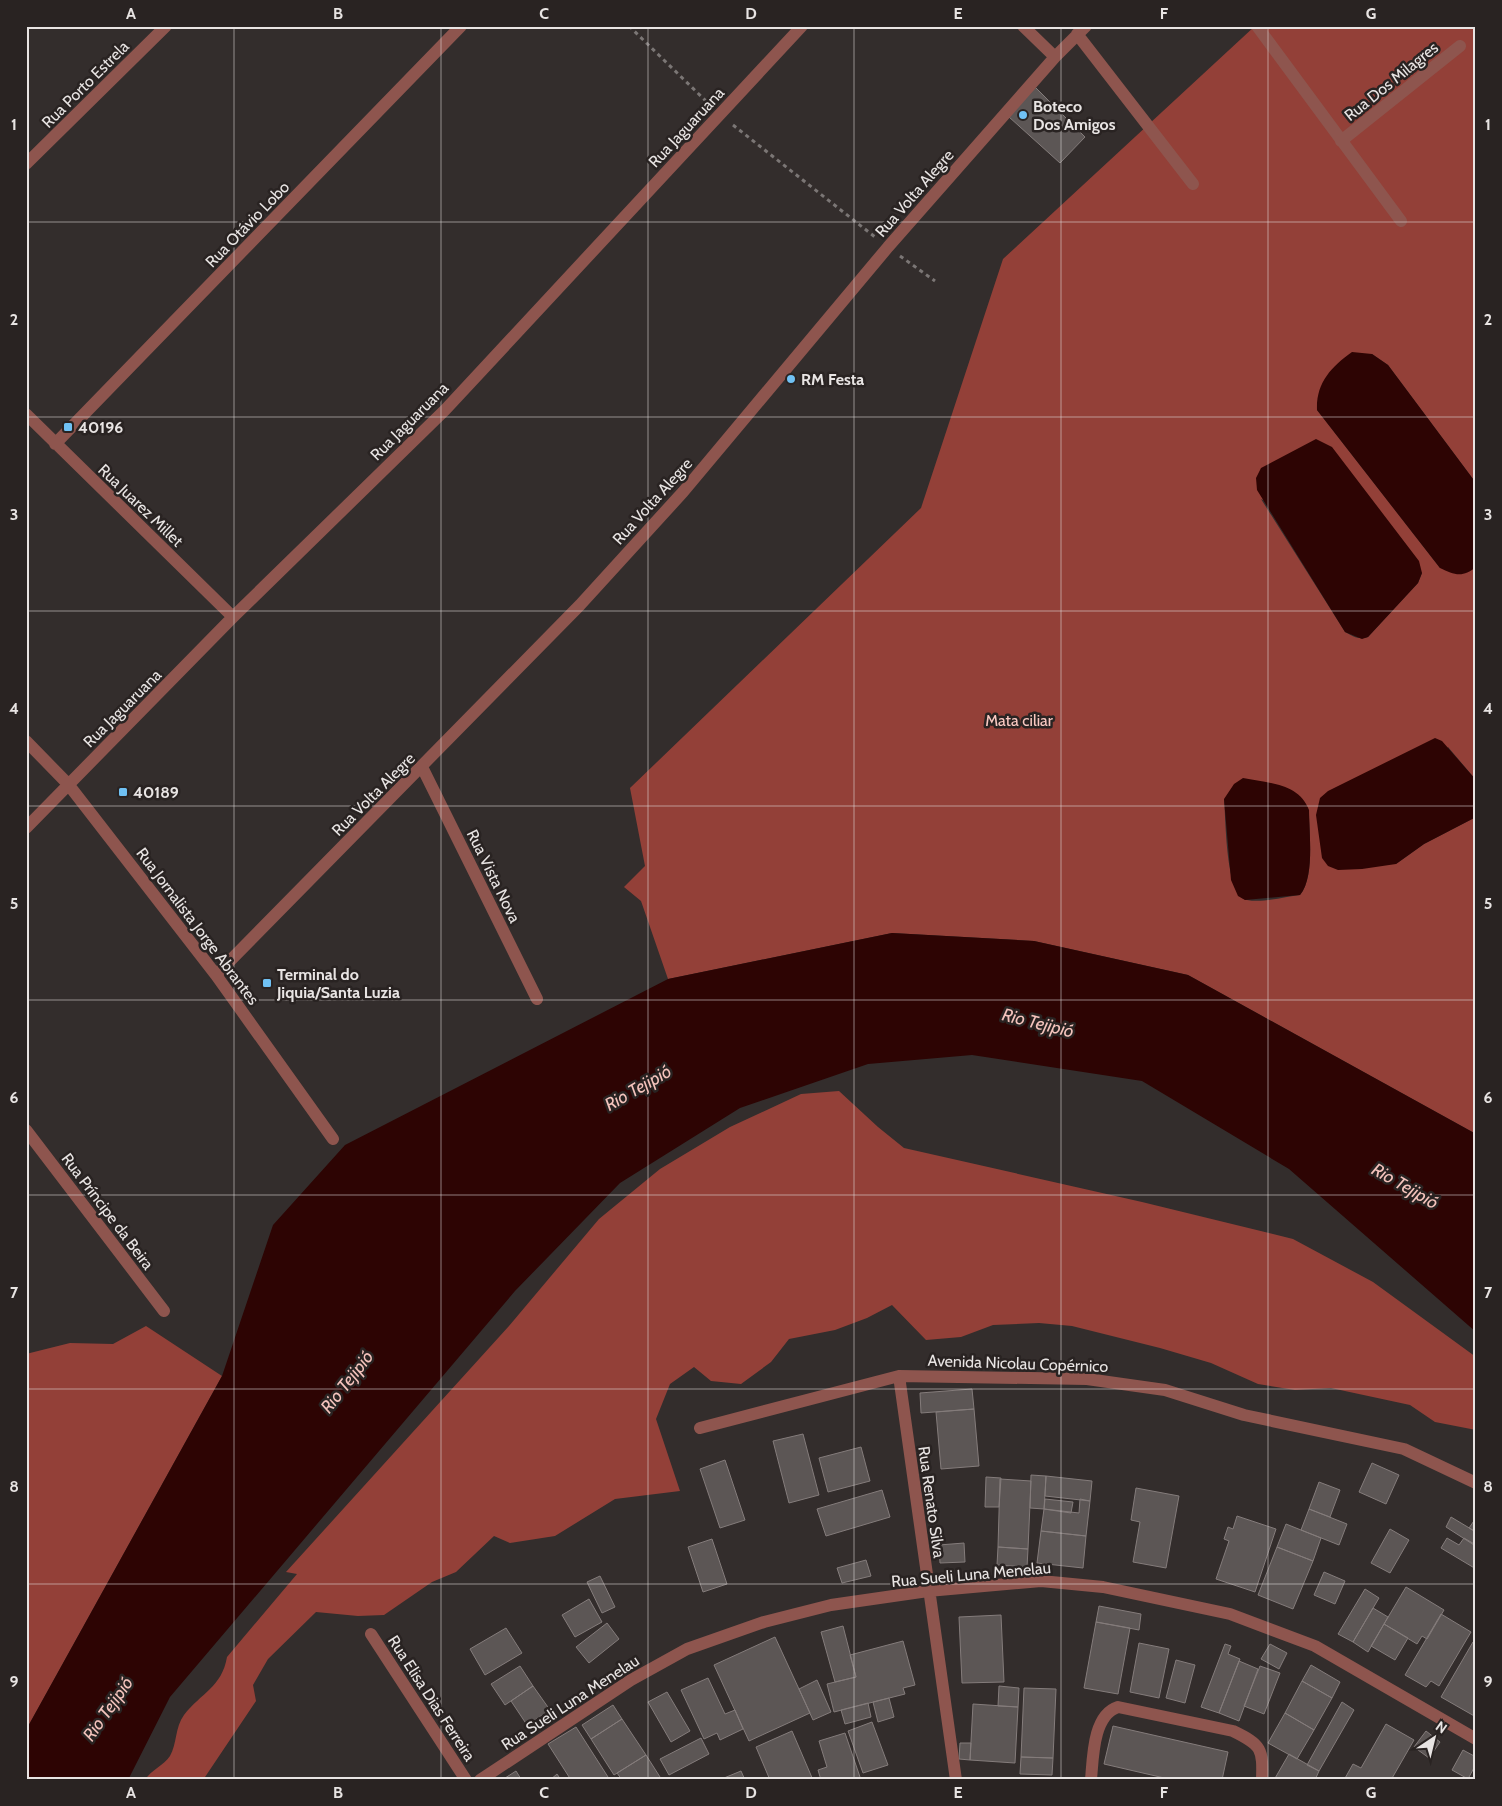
<svg xmlns="http://www.w3.org/2000/svg" width="1502" height="1806" font-family="Cabin,sans-serif">
	<rect width="100%" height="100%" fill="#332d2c"/>
	<path fill="#934038" fill-rule="evenodd" d="M1255,26H1476V483L1388,365L1372,354L1317,410L1440,568L1476,567V780L1448,747L1396,864L1424,844L1476,817V1134L1188,975L1034,941L892,933L668,979L641,901L624,887L645,866L630,788L921,508L1003,259ZM1261,499L1422,573L1418,583L1368,637C1359,640 1354,637 1345,632ZM1224,799L1309,810C1309,833 1315,877 1300,895C1284,897 1263,903 1247,900C1225,897 1226,818 1224,799Z
		M839,1091L878,1127L904,1148L1142,1202L1293,1239L1373,1282L1476,1357V1430L1435,1422L1410,1405L1331,1388L1295,1390L1258,1384L1211,1363L1160,1348L1072,1326L1039,1323L993,1325L961,1337L926,1340L892,1305L867,1318L835,1330L789,1339L771,1362L741,1384L711,1381L694,1367L670,1384L656,1419L680,1491L615,1499L555,1536L510,1543L494,1536L456,1572L432,1582L384,1615L358,1616L316,1612L268,1659L253,1685L256,1701L203,1780H145C151,1770 164,1765 170,1756C177,1744 175,1727 184,1715C201,1693 222,1687 227,1657L297,1574L286,1572L509,1326L599,1219L660,1169L730,1127L801,1094Z
		M146,1326L222,1376L26,1730V1354L70,1343L113,1344Z"/>
	<path fill="#2d0403" d="M1352,352L1372,354L1388,365L1476,483V567C1463,578 1454,575 1440,568L1317,410C1316,383 1331,367 1352,352Z
		M1316,439L1332,447L1419,561L1422,573L1418,583L1368,637L1362,639L1345,632L1257,490L1256,478L1261,468Z
		M1435,738L1442,741L1476,780V817L1424,844L1396,864L1362,869L1338,870L1328,866L1322,858L1316,815L1320,798L1328,791Z
		M1243,778C1268,783 1299,783 1309,810C1309,833 1315,877 1300,895L1245,900L1238,896L1231,880L1224,799L1234,784Z
		M892,933L1034,941L1188,975L1476,1134V1332L1289,1169L1142,1081L972,1055L868,1064L740,1108L620,1183L515,1291L170,1697L128,1780H26V1730L222,1376L273,1225L345,1145L668,979Z"/>
	<path fill="#5c5655" stroke="#847c7b" d="M1035,87L1085,137L1060,163L1009,117Z
		M972,1389L974,1409L921,1413L920,1393Z
		M974,1409L979,1466L941,1469L936,1412Z
		M803,1434L819,1495L789,1503L773,1441Z
		M861,1447L870,1481L828,1492L819,1458Z
		M725,1460L745,1520L720,1528L700,1469Z
		M1372,1463L1399,1475L1386,1504L1359,1492Z
		M1031,1475L1046,1476L1044,1509L1030,1508Z
		M1046,1476L1092,1481L1090,1501L1045,1496Z
		M986,1477L1001,1478L999,1507H985Z
		M1000,1479L1031,1481L1028,1549L998,1547Z
		M1319,1482L1340,1490L1330,1517L1309,1509Z
		M1136,1488L1179,1496L1166,1568L1133,1562L1140,1522L1131,1520Z
		M882,1490L890,1517L826,1536L817,1509Z
		M1045,1499L1073,1502L1071,1513L1044,1509Z
		M1080,1499L1090,1501L1086,1536L1041,1531L1044,1509L1079,1513Z
		M1309,1509L1347,1524L1339,1545L1301,1530Z
		M1237,1516L1276,1529L1255,1592L1216,1579L1229,1541L1224,1539L1228,1527L1233,1529Z
		M1451,1517L1476,1532L1474,1545L1446,1527Z
		M1476,1518V1532L1469,1528Z
		M1286,1524L1321,1538L1313,1561L1277,1547Z
		M1390,1529L1409,1540L1390,1573L1371,1563Z
		M1041,1531L1086,1536L1083,1568L1037,1563Z
		M1447,1538L1459,1545L1464,1538L1476,1545V1569L1441,1548Z
		M712,1539L727,1584L703,1592L688,1547Z
		M964,1543L965,1562L940,1563L939,1545Z
		M998,1547L1028,1549L1027,1567L997,1565Z
		M1277,1547L1313,1561L1293,1609L1258,1595Z
		M866,1560L871,1576L842,1583L837,1568Z
		M1324,1572L1345,1581L1335,1604L1314,1595Z
		M600,1576L615,1607L602,1613L587,1582Z
		M1406,1587L1444,1610L1427,1639L1422,1636L1417,1644L1384,1624Z
		M1365,1589L1379,1598L1353,1642L1338,1634Z
		M589,1599L602,1622L575,1637L562,1615Z
		M1099,1606L1141,1614L1139,1630L1096,1622Z
		M1373,1608L1388,1617L1368,1652L1353,1642Z
		M1441,1614L1471,1632L1439,1686L1431,1681L1426,1687L1405,1675Z
		M1001,1615L1004,1682L962,1683L959,1617Z
		M1096,1622L1130,1628L1118,1694L1084,1688Z
		M607,1623L619,1639L589,1663L576,1647Z
		M1384,1624L1408,1638L1395,1660L1371,1646Z
		M843,1626L856,1677L835,1682L821,1632Z
		M506,1628L522,1653L485,1675L470,1649Z
		M775,1637L810,1713L749,1741L714,1665Z
		M903,1641L915,1685L903,1688L905,1694L834,1712L827,1684L856,1677L850,1655Z
		M1473,1642L1476,1643V1717L1441,1697Z
		M1139,1643L1169,1649L1159,1698L1130,1692Z
		M1225,1644L1231,1646L1228,1654L1240,1659L1219,1713L1201,1707Z
		M1270,1644L1287,1653L1279,1669L1261,1659Z
		M1176,1660L1195,1665L1185,1703L1166,1698Z
		M1239,1661L1258,1669L1239,1721L1219,1713Z
		M1311,1665L1340,1682L1332,1698L1302,1681Z
		M520,1666L533,1686L505,1705L491,1684Z
		M1260,1666L1280,1673L1264,1714L1244,1706Z
		M708,1678L725,1714L735,1710L743,1729L720,1740L717,1733L704,1739L681,1690Z
		M817,1680L831,1712L813,1720L799,1689Z
		M1302,1681L1332,1698L1314,1730L1285,1713Z
		M533,1686L550,1710L527,1725L511,1701Z
		M999,1686L1019,1688L1018,1707L998,1706Z
		M1024,1688L1056,1689L1053,1758L1021,1757Z
		M667,1692L690,1731L671,1742L648,1702Z
		M889,1698L894,1717L878,1722L873,1702Z
		M1342,1702L1354,1710L1319,1771L1307,1765Z
		M868,1703L871,1717L845,1724L841,1710Z
		M973,1704L1018,1707L1015,1763L970,1760Z
		M613,1705L622,1719L591,1739L582,1725Z
		M1285,1713L1314,1730L1297,1759L1268,1743Z
		M622,1719L646,1755L614,1775L591,1739Z
		M872,1722L888,1765L863,1773L848,1731Z
		M1386,1724L1414,1740L1391,1780H1344L1353,1764L1361,1768Z
		M1113,1726L1228,1752L1222,1780H1173L1104,1764Z
		M576,1727L608,1777L604,1780H571L548,1744Z
		M792,1731L813,1780H770L756,1747Z
		M1426,1731L1440,1742L1429,1758L1414,1747Z
		M845,1733L860,1777L851,1780H821L818,1770L827,1767L819,1741Z
		M701,1738L709,1754L669,1775L660,1759Z
		M960,1743H971L970,1760L959,1759Z
		M1463,1750L1476,1757V1764L1468,1779L1452,1770Z
		M1289,1754L1319,1771L1315,1780H1274Z
		M646,1755L660,1777L656,1780H622L617,1773Z
		M1021,1757L1053,1758L1052,1775L1020,1774Z
		M516,1771L521,1779L520,1780H502Z
		M741,1771L745,1780H725L724,1778Z
		M557,1774L561,1780H550Z"/>
	<g fill="none" stroke-linecap="round" stroke-linejoin="round">
		<path stroke="#7b7675" stroke-width="3" stroke-dasharray="4 4" stroke-linecap="butt" d="M629,26L709,104
			M733,125L875,237
			M900,256L935,281"/>
		<path stroke="#8e554e" stroke-width="12" d="M1023,26L1055,57
			M1257,26L1401,221
			M1077,34L1193,184
			M1341,141L1460,46
			M26,164L166,26
			M26,414L233,617
			M55,444L461,26
			M26,741L68,784L216,975L333,1139
			M422,767L537,999
			M26,828L233,617L445,410L802,26
			M216,975L580,605L683,492L888,247L1055,57L1086,26
			M26,1130L164,1311
			M899,1376L956,1780
			M700,1428L899,1376L1087,1379L1165,1390L1244,1415L1404,1449L1476,1483
			M371,1634L466,1780
			M480,1780L631,1680L687,1649L764,1622L831,1605L928,1591L1041,1581L1103,1587L1230,1614L1315,1646L1476,1739
			M1091,1780C1093,1757 1093,1715 1118,1707L1233,1731C1262,1745 1263,1749 1262,1780"/>
	</g>
	<path fill="none" stroke="#e8e4e3" stroke-width="1" stroke-opacity="0.55" d="M234,26V1780M441,26V1780M648,26V1780M854,26V1780M1061,26V1780M1268,26V1780M26,222H1476M26,417H1476M26,611H1476M26,806H1476M26,1000H1476M26,1195H1476M26,1389H1476M26,1584H1476"/>
	<g fill="#70c1f4" stroke="#292322" stroke-width="2">
		<circle cx="1023" cy="115" r="5"/>
		<circle cx="791" cy="379" r="5"/>
		<rect x="63" y="422" width="10" height="10" rx="2.5"/>
		<rect x="118" y="787" width="10" height="10" rx="2.5"/>
		<rect x="262" y="978" width="10" height="10" rx="2.5"/>
	</g>
	<g text-anchor="middle" stroke-width="5" stroke-linejoin="round" paint-order="stroke">
		<g font-size="16" fill="#e8e4e3" stroke="#292322">
			<text transform="translate(1391 81) rotate(-39)" y="6">Rua Dos Milagres</text>
			<text transform="translate(85 84) rotate(-45)" y="6">Rua Porto Estrela</text>
			<text transform="translate(686 127) rotate(-47)" y="6">Rua Jaguaruana</text>
			<text transform="translate(914 193) rotate(-49)" y="6">Rua Volta Alegre</text>
			<text transform="translate(247 224) rotate(-46)" y="6">Rua Otávio Lobo</text>
			<text transform="translate(409 421) rotate(-45)" y="6">Rua Jaguaruana</text>
			<text transform="translate(652 501) rotate(-48)" y="6">Rua Volta Alegre</text>
			<text transform="translate(141 505) rotate(44)" y="6">Rua Juarez Millet</text>
			<text transform="translate(122 708) rotate(-45)" y="6">Rua Jaguaruana</text>
			<text transform="translate(373 794) rotate(-45)" y="6">Rua Volta Alegre</text>
			<text transform="translate(494 876) rotate(64)" y="6">Rua Vista Nova</text>
			<text transform="translate(198 926) rotate(53)" y="6">Rua Jornalista Jorge Abrantes</text>
			<text transform="translate(108 1211) rotate(53)" y="6">Rua Príncipe da Beira</text>
			<text transform="translate(1018 1363) rotate(2)" y="6">Avenida Nicolau Copérnico</text>
			<text transform="translate(932 1502) rotate(82)" y="6">Rua Renato Silva</text>
			<text transform="translate(971 1574) rotate(-5)" y="6">Rua Sueli Luna Menelau</text>
			<text transform="translate(432 1698) rotate(57)" y="6">Rua Elisa Dias Ferreira</text>
			<text transform="translate(570 1702) rotate(-33)" y="6">Rua Sueli Luna Menelau</text>
		</g>
		<g font-size="16" font-weight="bold" fill="#e8e4e3" stroke="#292322" text-anchor="start">
			<text x="1033" y="112">Boteco<tspan x="1033" dy="18">Dos Amigos</tspan></text>
			<text x="801" y="385">RM Festa</text>
			<text x="78" y="433">40196</text>
			<text x="133" y="798">40189</text>
			<text x="277" y="980">Terminal do<tspan x="277" dy="18">Jiquia/Santa Luzia</tspan></text>
		</g>
		<g font-size="16" fill="#fac9c2" stroke="#292322">
			<text x="1019" y="726">Mata ciliar</text>
		</g>
		<g font-size="18" font-style="italic" fill="#f4c3bc" stroke="#292322">
			<text transform="translate(1038 1023) rotate(14)" y="6">Rio Tejipió</text>
			<text transform="translate(638 1088) rotate(-30)" y="6">Rio Tejipió</text>
			<text transform="translate(1405 1186) rotate(30)" y="6">Rio Tejipió</text>
			<text transform="translate(347 1382) rotate(-52)" y="6">Rio Tejipió</text>
			<text transform="translate(108 1709) rotate(-55)" y="6">Rio Tejipió</text>
		</g>
	</g>
	<rect width="1502" height="1806" fill="none" stroke="#292322" stroke-width="55"/>
	<g transform="translate(1434 1738) rotate(35)" stroke="#292322" stroke-width="4" paint-order="stroke">
	<path d="M0-4L9 19L0 12L-9 19Z" fill="#e8e4e3"/>
	<text y="-8" font-size="14" font-weight="bold" text-anchor="middle" fill="#e8e4e3">N</text>
	</g>
	<rect x="28" y="28" width="1446" height="1750" fill="none" stroke="#e8e4e3" stroke-width="2"/>
	<g font-size="16" text-anchor="middle" font-weight="bold" fill="#e8e4e3">
		<text x="131" y="19">A</text>
		<text x="338" y="19">B</text>
		<text x="544" y="19">C</text>
		<text x="751" y="19">D</text>
		<text x="958" y="19">E</text>
		<text x="1164" y="19">F</text>
		<text x="1371" y="19">G</text>
		<text x="14" y="130">1</text>
		<text x="1488" y="130">1</text>
		<text x="14" y="325">2</text>
		<text x="1488" y="325">2</text>
		<text x="14" y="520">3</text>
		<text x="1488" y="520">3</text>
		<text x="14" y="714">4</text>
		<text x="1488" y="714">4</text>
		<text x="14" y="909">5</text>
		<text x="1488" y="909">5</text>
		<text x="14" y="1103">6</text>
		<text x="1488" y="1103">6</text>
		<text x="14" y="1298">7</text>
		<text x="1488" y="1298">7</text>
		<text x="14" y="1492">8</text>
		<text x="1488" y="1492">8</text>
		<text x="14" y="1687">9</text>
		<text x="1488" y="1687">9</text>
		<text x="131" y="1798">A</text>
		<text x="338" y="1798">B</text>
		<text x="544" y="1798">C</text>
		<text x="751" y="1798">D</text>
		<text x="958" y="1798">E</text>
		<text x="1164" y="1798">F</text>
		<text x="1371" y="1798">G</text>
	</g>
</svg>
